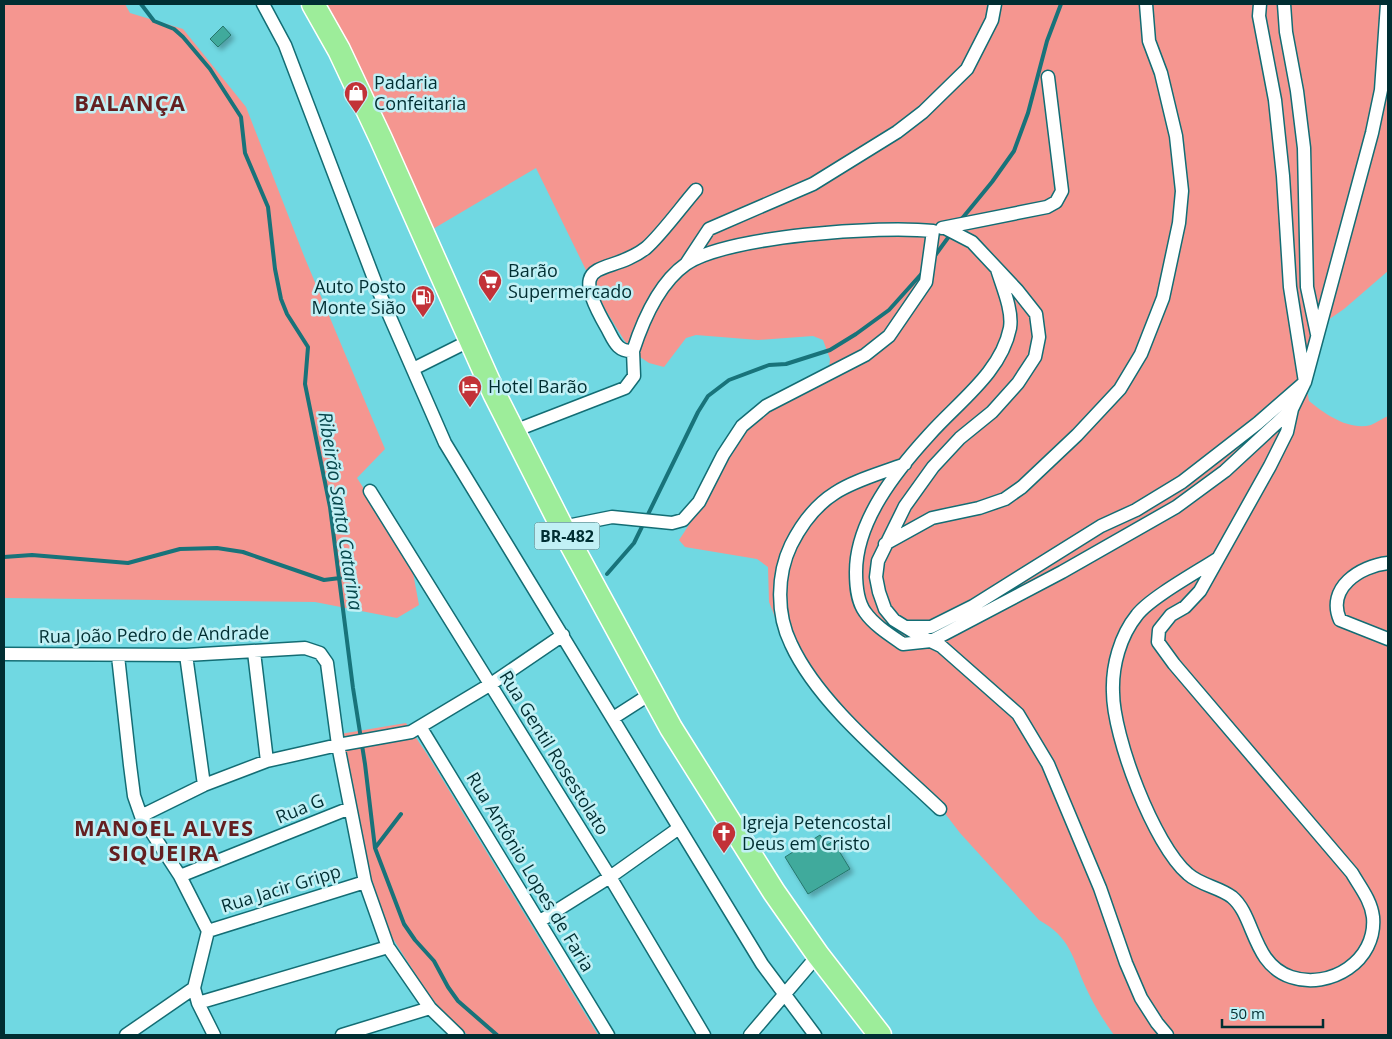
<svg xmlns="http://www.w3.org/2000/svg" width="1392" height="1039" font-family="'Open Sans',sans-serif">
	<defs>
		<filter id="shadow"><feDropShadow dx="3.5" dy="3.5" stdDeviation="2.5" flood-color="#0004"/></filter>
	</defs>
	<rect width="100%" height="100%" fill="#70d8e2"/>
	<path fill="#f59690" d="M4,4H125L130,13L183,29L246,107L304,256L385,449L357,478L411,562L419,605L397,618L315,602L4,598Z
		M324,4L1388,5V271L1344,309L1312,331L1304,373L1309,401C1325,414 1349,431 1371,425C1376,423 1383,418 1388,416V1035H1114C1103,1020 1094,1005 1086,988C1072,957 1071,938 1039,920L960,833L924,786L847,722L786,645L769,602L768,567L757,559L685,547L679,540C701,508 717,472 738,440C758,411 800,389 829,369L830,359L823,340L813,336L758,340L696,335L686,338L664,367L649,363L637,355L624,340L605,309L536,168L433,229L376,100Z
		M406,723L427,754L598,1035H468L448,1019L425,989L388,931L372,895L340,734Z"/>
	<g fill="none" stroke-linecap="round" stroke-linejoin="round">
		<path stroke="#18737a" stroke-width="4" d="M141,4L154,21L174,29L183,37L210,69L241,117L245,153L268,207L275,269L281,299L287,314L308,347L305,384L330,507L353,688L365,764L375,848L404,924L415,940L434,961L448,987L458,1001L497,1035
			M960,221L992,182L1014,151L1028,113L1047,41L1061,4
			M934,257L950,235
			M4,557L32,555L128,563L180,549L217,548L243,552L324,580L340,578
			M607,574L634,543L698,412L708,396L729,380L769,365L786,364L830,350L856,334L889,310L924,271
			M375,848L401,814"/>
	</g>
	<path fill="#41aa9c" stroke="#25766c" filter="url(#shadow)" d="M223,26L231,35L218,47L210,39Z
		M820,835L827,845L833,841L850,869L808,894L785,857Z"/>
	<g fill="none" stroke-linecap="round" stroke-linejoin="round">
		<g stroke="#136d74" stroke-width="15">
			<path id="street" d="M263,4L285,45L379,292L445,443L762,964L815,1035
				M1284,4L1286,32L1297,91L1304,148L1307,287L1317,334
				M942,228L1047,207L1056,202L1062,191L1048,77
				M945,228L972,242L1017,290L1036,314L1039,337L1035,357L1018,383L992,412L960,438L933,467L905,506L878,561L876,577L879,592L885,609L894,620L920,636L941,646L1018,714L1048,764L1100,888L1126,963L1141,998L1157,1023L1167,1035
				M686,264L709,229L813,184L897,132L923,112L967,69L992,20L995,4
				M997,269C1002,286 1013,310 1010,328C1001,373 958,402 929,435C896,471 856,521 856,572C856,586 857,601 865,612C874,625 890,635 903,644L931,641L1062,572L1176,507L1225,471L1292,409L1305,382L1372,133L1381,90L1387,4
				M413,369L469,341
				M514,431L625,388L634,376L633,351
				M905,464C882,473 855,480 835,493C816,505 801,525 791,545C777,574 776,614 791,644C819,705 891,762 940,809
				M370,491L610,877L704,1035
				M562,527L612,517L672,523L683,520L699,502L723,455L742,426L766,406L865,355L889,336L926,282L933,231C882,225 727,236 686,264C659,283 643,320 633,351C617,352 614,341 607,328C564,253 608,278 646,248C661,235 682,206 696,190
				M885,544L932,518L979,508L1005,499L1022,487L1077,435L1120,389L1141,354L1163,298L1179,223L1182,191L1176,136L1161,73L1149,41L1146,4
				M1217,559C1197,572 1150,598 1137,615C1120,636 1112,666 1113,692C1113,737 1154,845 1188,874C1200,885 1219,887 1232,897C1255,916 1252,964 1291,977C1330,990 1377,961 1373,917C1371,900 1360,887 1352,873L1174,664L1158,642L1159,630L1171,615L1185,607L1200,591L1270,466L1287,432L1292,409
				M1388,563C1360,566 1326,588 1340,620L1388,639
				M906,627H931L973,606L1101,526L1136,510L1182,482L1258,423L1305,382L1290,287L1283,176L1275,100L1259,16L1260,4
				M254,652L267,761
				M4,654L186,655L305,648L320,653L327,663L338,745L365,882L388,947L430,1008L458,1035
				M186,655L204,785
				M118,656L130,765L134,796L141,816L180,876L208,931L194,988L198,1003L214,1035
				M613,718L652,693
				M421,728L608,1035
				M141,816L204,785L267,761L338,745L411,732L491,684L563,635
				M180,876L350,808
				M540,921L610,877L679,828
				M208,931L365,882
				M198,1003L388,947
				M126,1035L194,988
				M342,1035L430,1008
				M750,1035L818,955"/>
		</g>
		<g stroke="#fff" stroke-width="25">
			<path id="highway" d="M313,4L339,50L381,139L494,393L567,537L671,728L774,892L818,955L880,1035"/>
		</g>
		<use href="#street" stroke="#fff" stroke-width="12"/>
		<use href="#highway" stroke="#9ded9a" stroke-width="22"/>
	</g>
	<defs>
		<g id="shop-pin" transform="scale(1.25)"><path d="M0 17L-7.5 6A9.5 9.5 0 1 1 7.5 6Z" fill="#c23238" stroke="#c1f0f5"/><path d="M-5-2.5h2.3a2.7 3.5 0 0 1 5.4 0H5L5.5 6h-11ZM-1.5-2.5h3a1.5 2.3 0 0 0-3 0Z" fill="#fff"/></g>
		<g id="supermarket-pin" transform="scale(1.25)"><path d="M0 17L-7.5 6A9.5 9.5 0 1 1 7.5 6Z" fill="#c23238" stroke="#c1f0f5"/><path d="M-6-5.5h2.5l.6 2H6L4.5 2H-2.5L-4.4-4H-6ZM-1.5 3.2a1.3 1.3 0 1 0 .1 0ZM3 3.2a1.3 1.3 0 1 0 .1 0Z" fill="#fff"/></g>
		<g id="fuel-pin" transform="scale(1.25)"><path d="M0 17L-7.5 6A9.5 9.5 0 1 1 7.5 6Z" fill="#c23238" stroke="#c1f0f5"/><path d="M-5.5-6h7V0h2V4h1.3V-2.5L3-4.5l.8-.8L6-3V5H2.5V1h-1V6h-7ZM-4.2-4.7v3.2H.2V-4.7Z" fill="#fff"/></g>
		<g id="hotel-pin" transform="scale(1.25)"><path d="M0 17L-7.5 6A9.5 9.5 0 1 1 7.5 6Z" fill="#c23238" stroke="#c1f0f5"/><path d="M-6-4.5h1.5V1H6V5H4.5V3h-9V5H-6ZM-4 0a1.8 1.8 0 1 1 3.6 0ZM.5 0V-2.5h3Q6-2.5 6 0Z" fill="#fff"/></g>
		<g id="church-pin" transform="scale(1.25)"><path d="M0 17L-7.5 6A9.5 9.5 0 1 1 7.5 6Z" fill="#c23238" stroke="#c1f0f5"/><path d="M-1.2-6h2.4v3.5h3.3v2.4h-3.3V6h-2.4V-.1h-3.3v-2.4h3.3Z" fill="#fff"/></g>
	</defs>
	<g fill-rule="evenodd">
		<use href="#shop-pin" x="356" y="93"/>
		<use href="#supermarket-pin" x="490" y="281"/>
		<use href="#fuel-pin" x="423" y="297"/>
		<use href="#hotel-pin" x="470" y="387"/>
		<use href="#church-pin" x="724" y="833"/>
	</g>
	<g text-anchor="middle" stroke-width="5" stroke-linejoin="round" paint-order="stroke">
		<rect fill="#c1f0f5" stroke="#3a686c" stroke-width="1" x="534.5" y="522.5" width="65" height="27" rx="4"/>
		<g font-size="16" font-weight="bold" fill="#002e32">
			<text x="567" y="542">BR-482</text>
		</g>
		<g font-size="18" fill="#002e32" stroke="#c1f0f5" text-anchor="start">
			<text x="374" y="89">Padaria<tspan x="374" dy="21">Confeitaria</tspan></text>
			<text x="508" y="277">Barão<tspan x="508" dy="21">Supermercado</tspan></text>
			<text x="406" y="293" text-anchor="end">Auto Posto<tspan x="406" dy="21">Monte Sião</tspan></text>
			<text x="488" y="393">Hotel Barão</text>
			<text x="742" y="829">Igreja Petencostal<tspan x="742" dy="21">Deus em Cristo</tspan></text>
		</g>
		<g font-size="18" fill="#002e32" stroke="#c1f0f5">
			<text transform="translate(154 635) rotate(-1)" y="6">Rua João Pedro de Andrade</text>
			<text transform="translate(554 753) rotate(58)" y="6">Rua Gentil Rosestolato</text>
			<text transform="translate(300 809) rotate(-22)" y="6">Rua G</text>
			<text transform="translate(530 872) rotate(59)" y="6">Rua Antônio Lopes de Faria</text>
			<text transform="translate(281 889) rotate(-17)" y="6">Rua Jacir Gripp</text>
		</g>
		<g font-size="19" font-style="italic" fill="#07474c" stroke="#c1f0f5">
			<text transform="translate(341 511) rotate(81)" y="7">Ribeirão Santa Catarina</text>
		</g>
		<g font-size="22" font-weight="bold" letter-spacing="1" fill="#641f20" stroke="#c1f0f5">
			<text x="130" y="111">BALANÇA</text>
			<text x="164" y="836">MANOEL ALVES<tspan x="164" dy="25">SIQUEIRA</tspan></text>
		</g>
	</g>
	<rect width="1392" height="1039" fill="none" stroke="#002e32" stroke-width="10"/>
	<path d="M1222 1019v8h101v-8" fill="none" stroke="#002e32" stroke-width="2.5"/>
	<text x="1230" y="1019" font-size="15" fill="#002e32" stroke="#c1f0f5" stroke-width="4" paint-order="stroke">50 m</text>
</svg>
